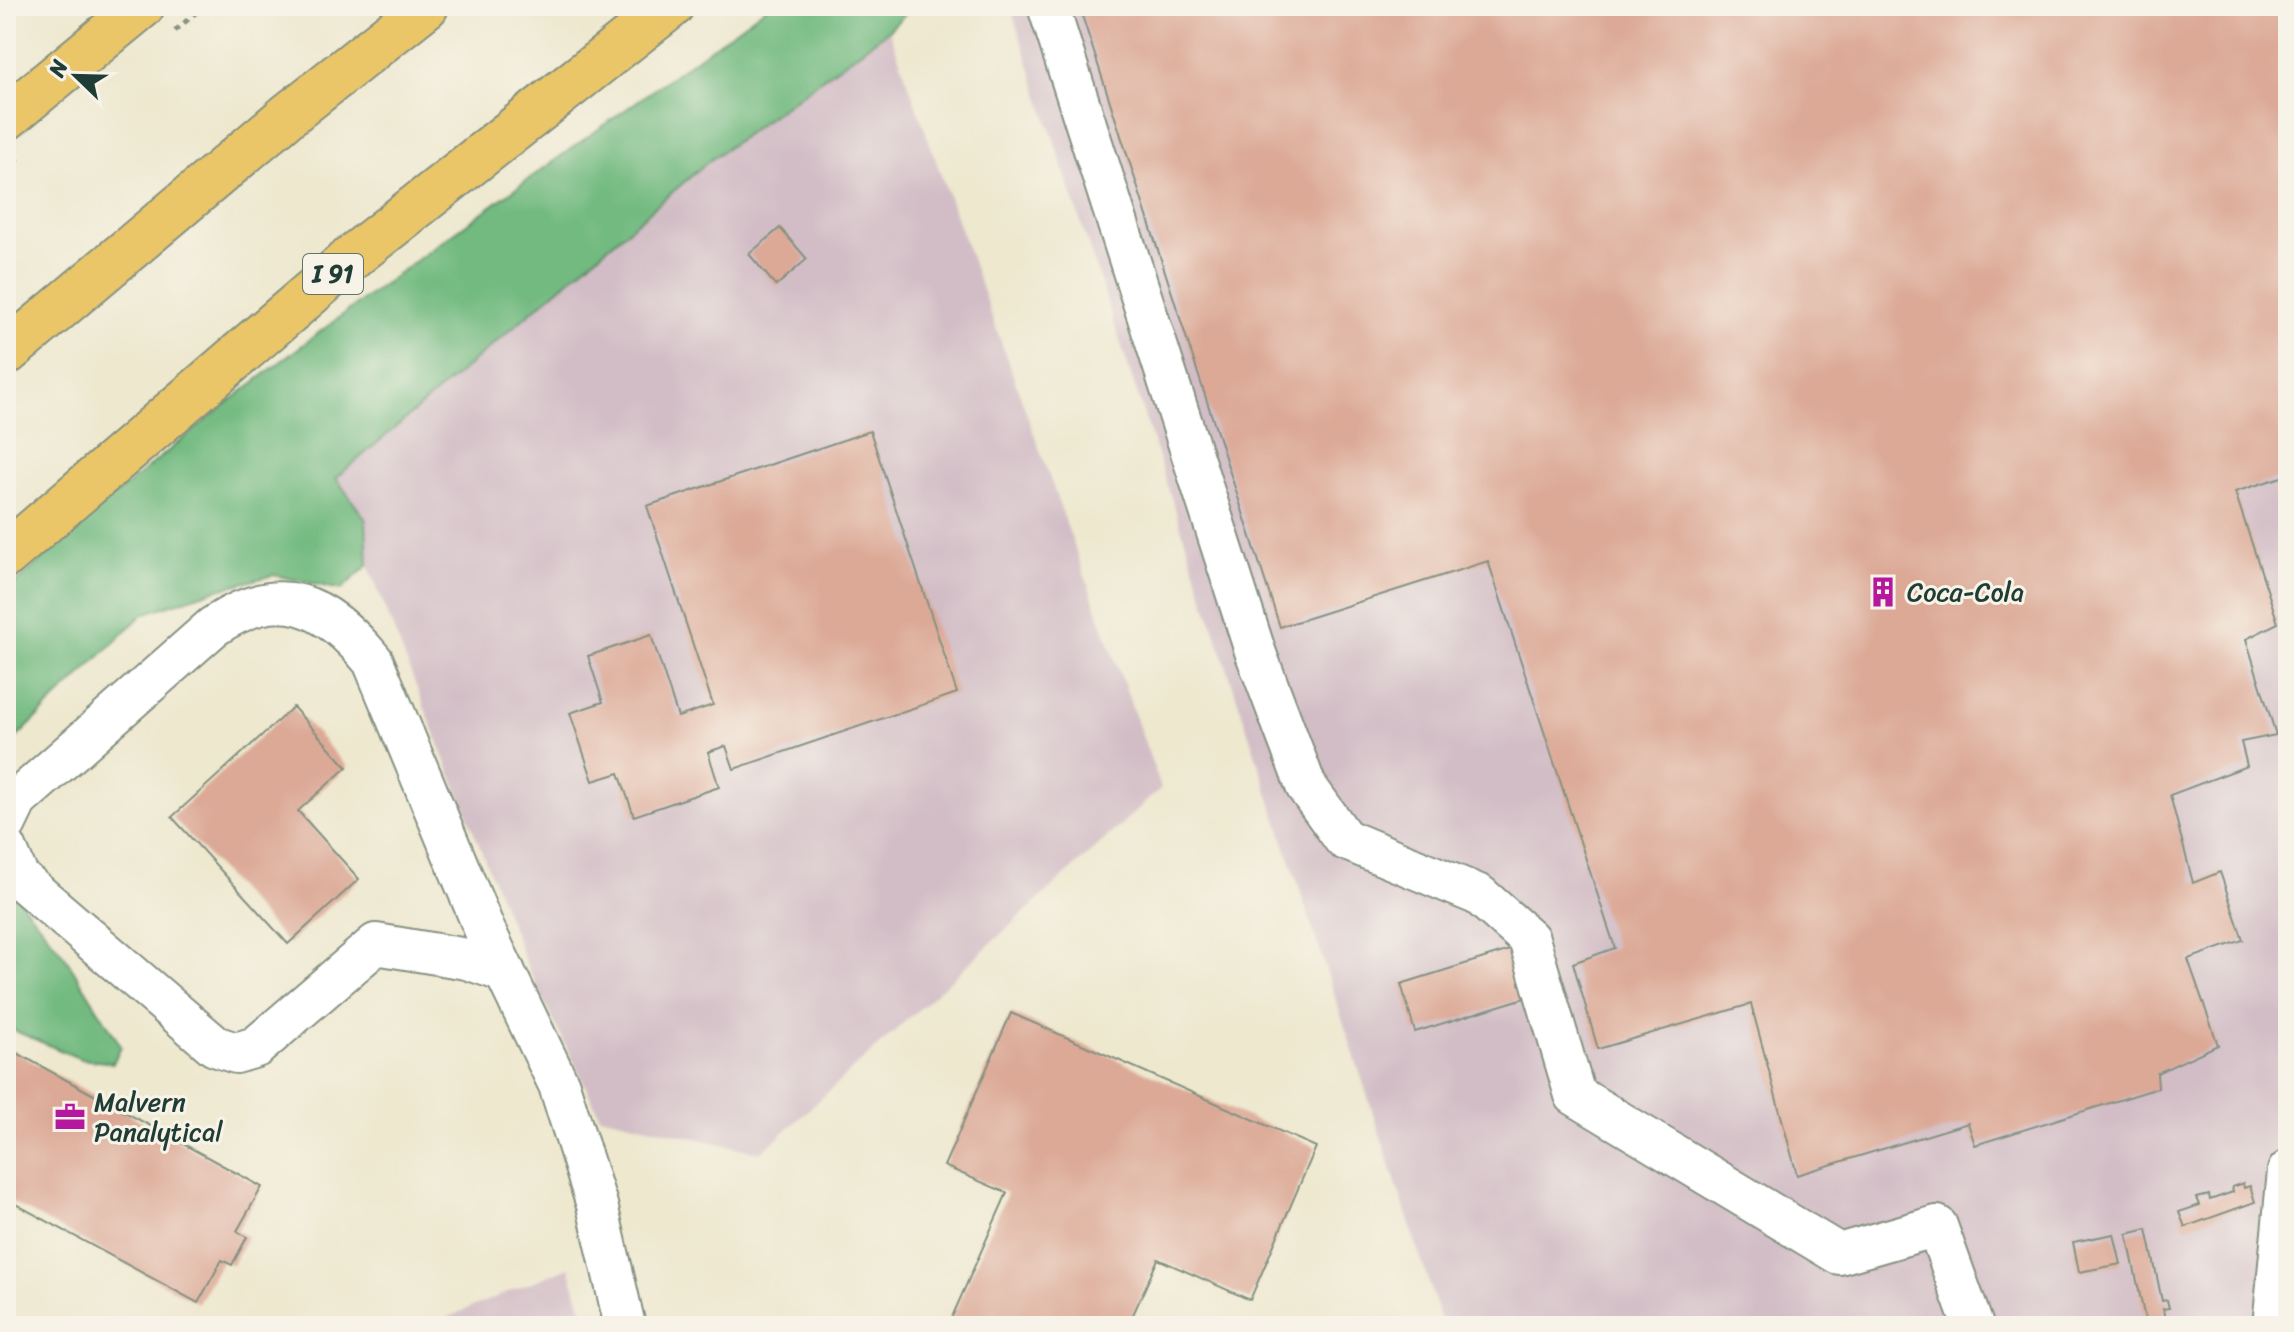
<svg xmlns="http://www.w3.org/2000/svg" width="2294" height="1332" font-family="Sriracha,sans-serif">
	<rect width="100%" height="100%" fill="#f7f3e8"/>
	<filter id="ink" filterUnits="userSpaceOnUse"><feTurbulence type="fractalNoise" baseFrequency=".0125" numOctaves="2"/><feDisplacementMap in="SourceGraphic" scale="16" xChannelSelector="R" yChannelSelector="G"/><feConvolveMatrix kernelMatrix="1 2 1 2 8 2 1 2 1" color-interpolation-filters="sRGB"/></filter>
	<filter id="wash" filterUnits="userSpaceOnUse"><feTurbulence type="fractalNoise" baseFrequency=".006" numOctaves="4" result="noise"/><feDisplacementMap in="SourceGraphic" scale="32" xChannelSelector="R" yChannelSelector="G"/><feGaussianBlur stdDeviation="1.8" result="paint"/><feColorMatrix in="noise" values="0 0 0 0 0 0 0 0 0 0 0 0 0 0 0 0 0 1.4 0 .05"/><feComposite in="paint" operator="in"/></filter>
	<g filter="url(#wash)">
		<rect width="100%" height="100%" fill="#eee8cf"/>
		<path fill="#d2bdc6" d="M1010,6H2288V1326H1443Z
			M889,30L1161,788L761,1153L600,1116L528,968L368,565L366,520L336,478L709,161Z
			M569,1267L587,1326H426Z"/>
		<path fill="#72ba80" stroke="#487c5a" stroke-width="2" d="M768,6H913L889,30L709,161L336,478L366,520L368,565L341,590L274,575L214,590L143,614L6,748V594L12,587C244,370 513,195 768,6Z
			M6,883L66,958L121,1046L113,1063L81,1059L6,1027Z"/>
		<g id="blocks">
			<path fill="#dca996" d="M1079,6H2288V475L2235,492L2278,623L2246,639L2276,735L2241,742L2247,766L2170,795L2193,883L2220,872L2243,940L2188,959L2218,1045L2157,1073L2158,1088L1975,1145L1968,1123L1797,1175L1751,1004L1598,1049L1573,963L1615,948L1488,561L1280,627Z
				M780,228L807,259L776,286L749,254Z
				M870,431L957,693L734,769L726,746L708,752L719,787L634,816L619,773L593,781L570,713L603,702L588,656L651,635L678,717L713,705L647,506Z
				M293,707L347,767L298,811L359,879L288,944L172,817Z
				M1516,948L1531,996L1415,1032L1401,984Z
				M1011,1013L1316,1147L1250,1300L1158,1259L1128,1326H948L1007,1193L944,1166Z
				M6,1047L262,1187L237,1231L247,1237L232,1265L222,1260L198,1303L6,1199Z
				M2243,1183L2244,1188L2250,1186L2255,1202L2185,1227L2179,1212L2200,1205L2197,1198L2209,1195L2210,1200L2233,1192L2232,1187Z
				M2147,1229L2162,1301L2167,1300L2169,1308L2163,1309L2165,1320L2146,1324L2127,1234Z
				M2114,1234L2121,1264L2079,1272L2073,1242Z"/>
		</g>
	</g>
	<g filter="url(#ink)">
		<use href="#blocks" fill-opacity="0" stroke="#869282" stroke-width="2"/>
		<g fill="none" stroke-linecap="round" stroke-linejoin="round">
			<g stroke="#869282" stroke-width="44">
				<path id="minor" d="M1048,6L1256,654L1306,786L1344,839L1479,895L1529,939L1575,1095L1839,1254L1937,1226
					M6,823L17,800L213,627C280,581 325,603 373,661L485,931L559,1085L597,1205L625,1326
					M6,848L19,878L215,1046L236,1053L256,1047L376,944L467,959L505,972
					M1937,1226L1973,1326
					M2273,1326L2288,1171"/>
			</g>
			<g stroke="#869282" stroke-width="48">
				<path id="major" d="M6,118L142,6"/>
			</g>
			<g stroke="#869282" stroke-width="48">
				<path id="highway" d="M6,353L287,116L426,6
					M6,555L356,254L671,6"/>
			</g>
			<path stroke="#869282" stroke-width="5" stroke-dasharray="6 6" stroke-linecap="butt" d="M175,31L203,6
				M6,167L18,158"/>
			<use href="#minor" stroke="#fff" stroke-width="40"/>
			<use href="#major" stroke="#eac669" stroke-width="44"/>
			<use href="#highway" stroke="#eac669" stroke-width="44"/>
		</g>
	</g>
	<defs>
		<g id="building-bare" transform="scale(2.4)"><path d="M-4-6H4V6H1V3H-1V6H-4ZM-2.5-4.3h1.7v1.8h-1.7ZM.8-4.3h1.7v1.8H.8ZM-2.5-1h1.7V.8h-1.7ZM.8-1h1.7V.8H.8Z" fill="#b5179e" stroke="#f7f3e8" stroke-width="2.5" paint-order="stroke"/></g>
		<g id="office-bare" transform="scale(2.4)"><path d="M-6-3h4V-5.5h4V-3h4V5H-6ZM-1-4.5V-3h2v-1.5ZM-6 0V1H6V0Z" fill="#b5179e" stroke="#f7f3e8" stroke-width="2.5" paint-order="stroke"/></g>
	</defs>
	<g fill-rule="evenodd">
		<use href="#building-bare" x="1883" y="592"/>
		<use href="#office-bare" x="70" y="1117"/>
	</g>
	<g text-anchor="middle" stroke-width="6" stroke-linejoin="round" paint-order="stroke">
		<rect fill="#f7f3e8" stroke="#60746a" stroke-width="2" x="303" y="254" width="60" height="40" rx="6"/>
		<g font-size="24" font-weight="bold" fill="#1f3d34">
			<text x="333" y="282">I 91</text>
		</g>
		<g font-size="26" fill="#1f3d34" stroke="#f7f3e8" text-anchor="start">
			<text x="1907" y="601">Coca-Cola</text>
			<text x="94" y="1111">Malvern<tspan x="94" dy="30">Panalytical</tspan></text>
		</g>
	</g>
	<rect width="2294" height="1332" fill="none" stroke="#f7f3e8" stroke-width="32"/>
	<g transform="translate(76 76) rotate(293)" stroke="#f7f3e8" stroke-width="6" paint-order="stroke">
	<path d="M0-6L14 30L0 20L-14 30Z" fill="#1f3d34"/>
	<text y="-12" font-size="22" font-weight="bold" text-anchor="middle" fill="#1f3d34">N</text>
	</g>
</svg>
